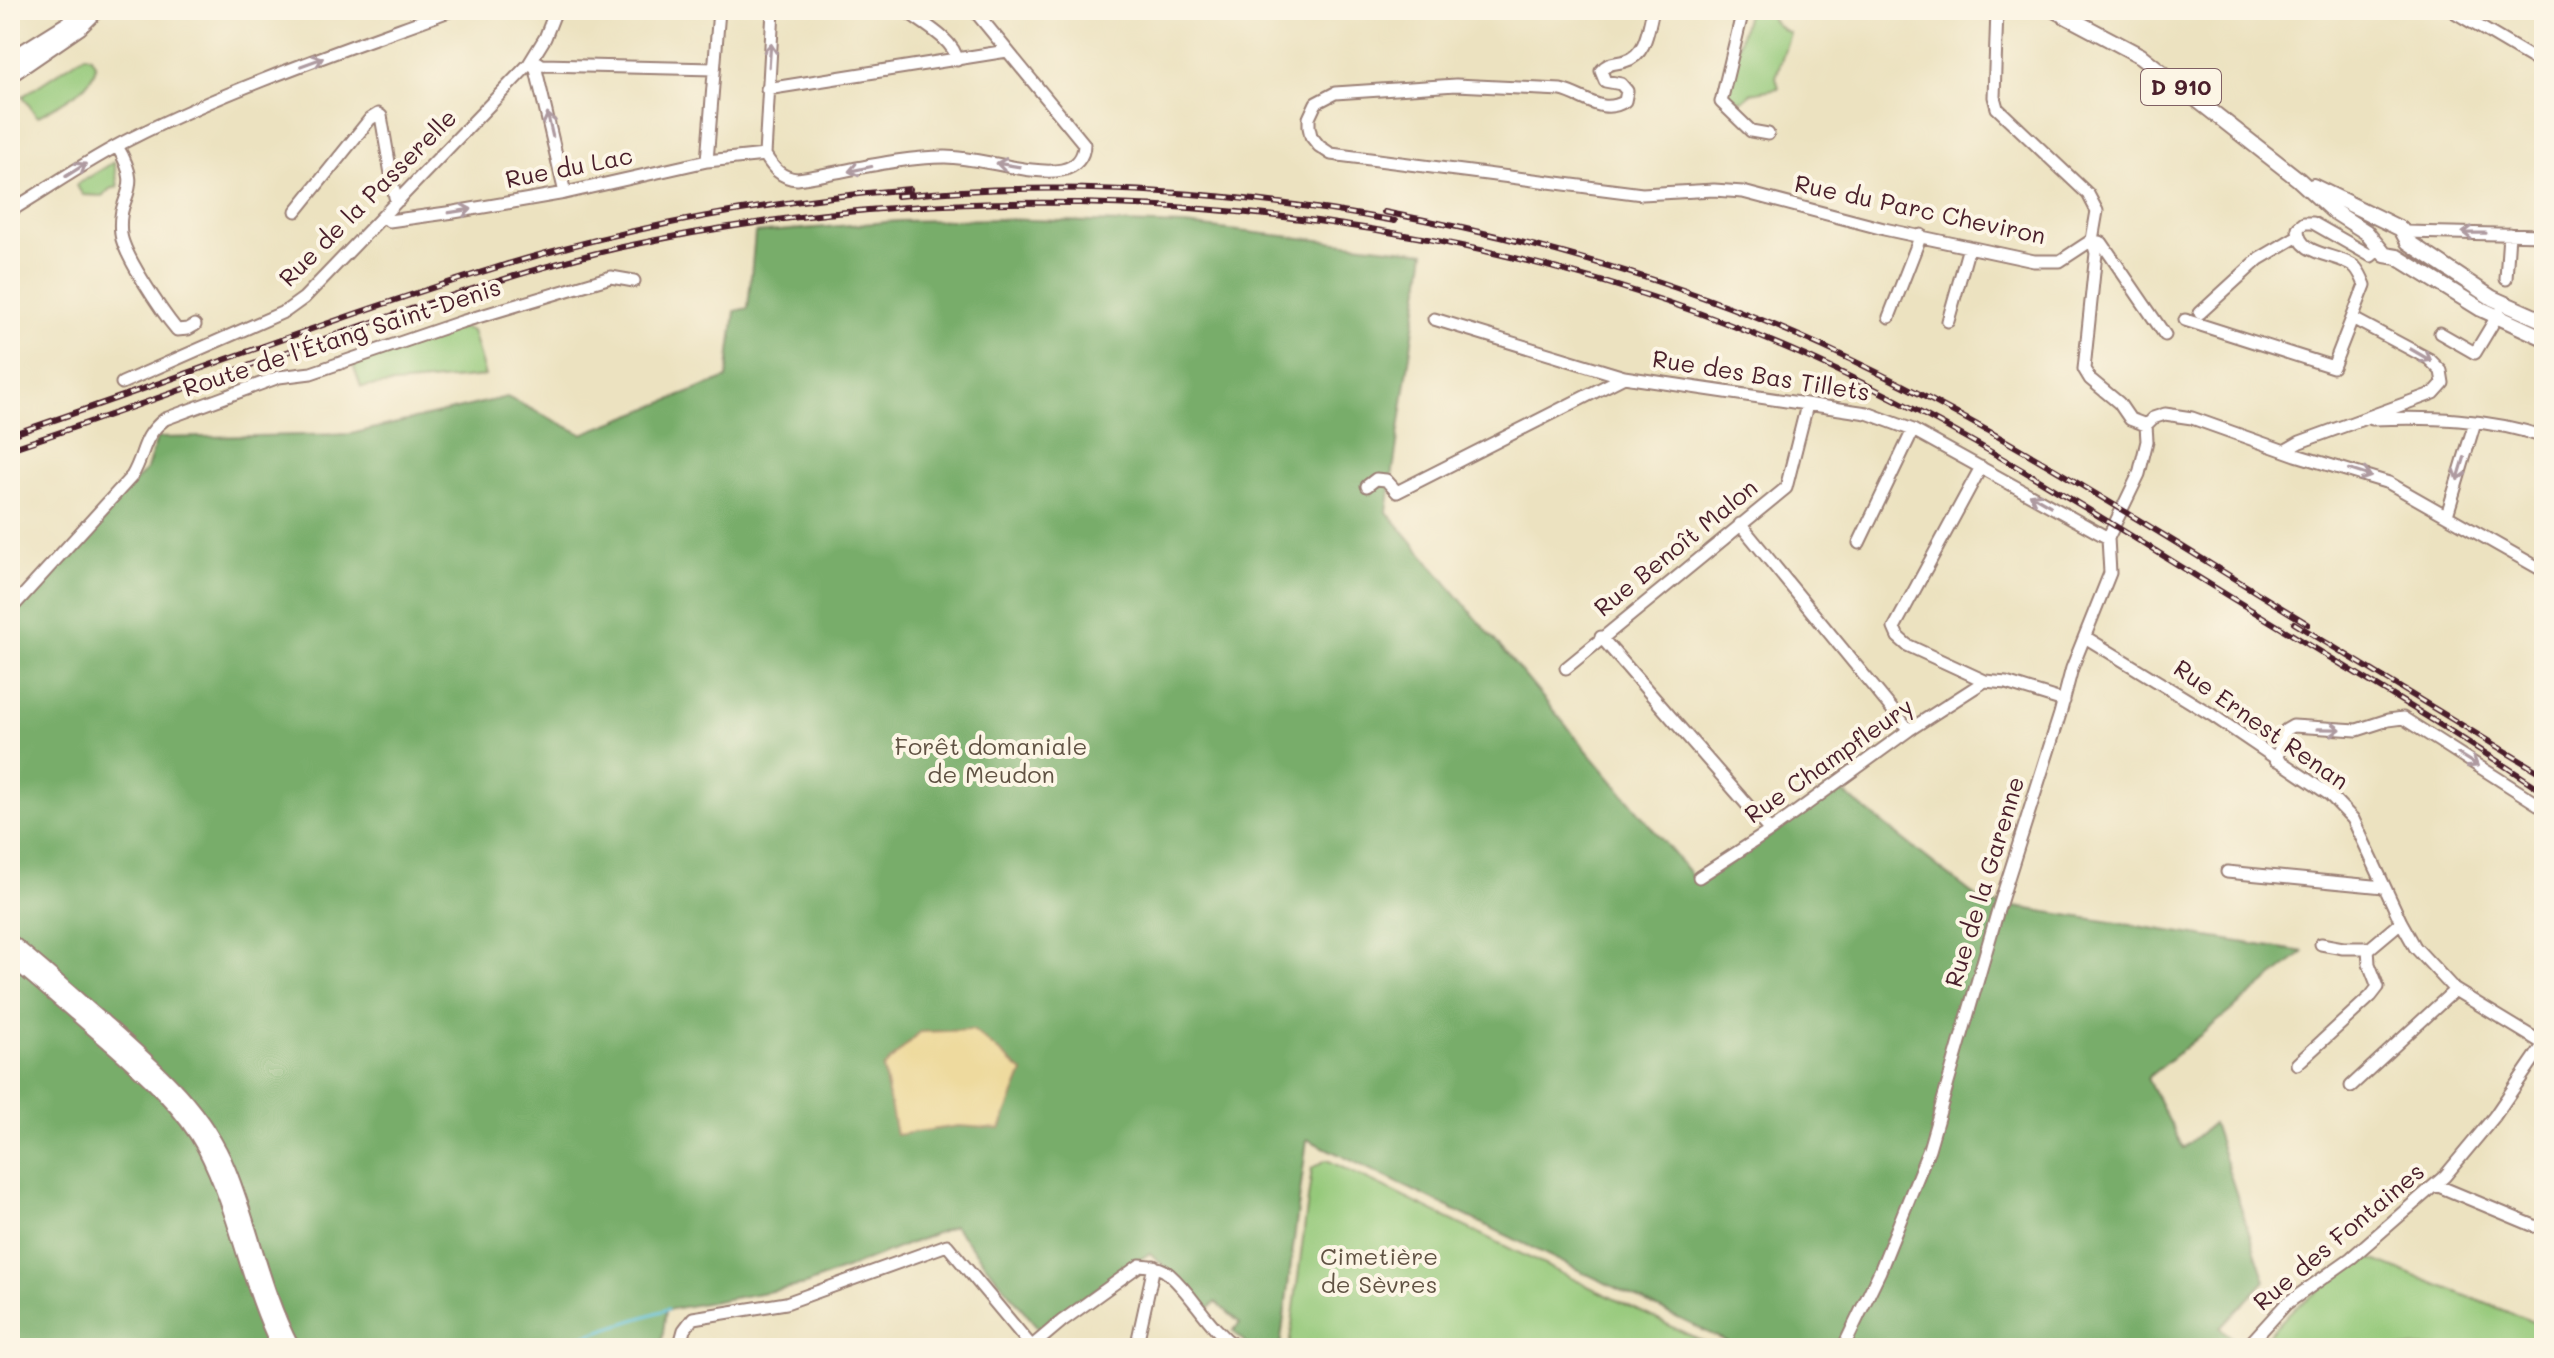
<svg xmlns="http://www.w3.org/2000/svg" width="2554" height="1358" font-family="Mali,sans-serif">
	<rect width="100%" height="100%" fill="#fcf5e5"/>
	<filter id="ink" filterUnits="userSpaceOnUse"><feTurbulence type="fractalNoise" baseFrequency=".0125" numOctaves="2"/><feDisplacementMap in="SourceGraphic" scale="16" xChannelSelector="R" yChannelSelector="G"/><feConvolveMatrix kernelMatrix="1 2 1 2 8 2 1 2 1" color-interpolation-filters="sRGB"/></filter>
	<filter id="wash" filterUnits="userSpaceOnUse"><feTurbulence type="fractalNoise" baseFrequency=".006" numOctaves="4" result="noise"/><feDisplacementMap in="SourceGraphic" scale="32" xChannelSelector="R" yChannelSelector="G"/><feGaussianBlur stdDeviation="1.8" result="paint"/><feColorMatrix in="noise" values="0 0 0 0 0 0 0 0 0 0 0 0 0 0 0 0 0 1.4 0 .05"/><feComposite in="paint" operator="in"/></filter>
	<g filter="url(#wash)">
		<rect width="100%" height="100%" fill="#ece2c0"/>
		<path fill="#95c97a" stroke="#707452" stroke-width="2" d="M1748,10H1770C1768,19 1780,29 1790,33L1776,77L1779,88L1751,93L1743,101L1724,96Z
			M85,55L91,57L96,66C92,90 56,105 37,117L23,96Z
			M114,162L118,187L110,189L102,196L83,195L76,185Z
			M461,327L472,331L485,376L361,387L352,362Z
			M1326,1160H1327L1716,1348H1289L1312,1168Z
			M2366,1257L2544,1326V1348H2256L2292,1310Z"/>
		<path fill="#78ad6a" stroke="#61664a" stroke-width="2" d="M999,219L1185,225L1425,252L1387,512L1699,884L1839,789L1983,902L2304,952L2147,1078L2183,1148L2213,1123L2265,1281L2220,1328L2246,1348H1740L1307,1139L1280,1348H1251L1233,1331L1240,1323L1216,1302L1209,1308L1150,1253L1038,1328L954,1226L805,1285L666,1310L661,1348H10V616L147,469L157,438L351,434L507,397L582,434L727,378L735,311L748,308L755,233L899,221Z"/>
		<path fill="#eeda9e" stroke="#9c7c64" stroke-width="2" d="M973,1030L1023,1072L1000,1129L959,1126L896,1135L883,1068L920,1032Z"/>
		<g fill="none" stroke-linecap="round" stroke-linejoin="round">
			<path stroke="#5bbfd9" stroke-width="3" d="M547,1348L668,1309"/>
		</g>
	</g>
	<g filter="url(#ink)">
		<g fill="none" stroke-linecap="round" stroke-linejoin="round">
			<g stroke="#9b8076" stroke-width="15">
				<path id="minor" d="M773,10L765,155C773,168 781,178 797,179C846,172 896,157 945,157C979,157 1032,176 1062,170C1076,167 1084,157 1084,144L974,10
					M905,10C920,22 954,39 957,60
					M1653,10C1648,28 1647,55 1625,61C1615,64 1608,62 1601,71L1605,81L1621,84L1627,91L1625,101C1602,116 1584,95 1561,90L1456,85L1335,93L1316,103L1309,118V127L1311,136L1319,146L1331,154L1642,194L1714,190L1743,192L1884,229L2034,261H2060L2092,240L2097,211L2088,194L1997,108L1994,97L1997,10
					M1743,10L1721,102L1751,131L1768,134
					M2451,10L2544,65
					M533,59L542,65L714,69
					M534,61L565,193
					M767,89L1007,51
					M117,146C146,194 116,192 121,234C123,254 162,312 177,330L188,329L195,325
					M707,161L719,10
					M10,211C50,187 88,160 130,139C233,87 343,50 452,10
					M296,211L370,119L378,114L381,116L395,197L399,200
					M384,217L389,221L454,212L565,193L707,161L765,155
					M2405,232L2544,235
					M2092,240L2096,253L2084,369L2090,379L2119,403L2130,419L2146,425
					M2092,240L2102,243L2165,335
					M2506,279L2509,234
					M2200,313L2259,259L2298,236
					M1889,317L1921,235
					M1434,319L1624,377L1867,413L1913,430L2108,538
					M2185,320L2333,367L2365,285C2363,280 2359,271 2355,267C2338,253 2297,257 2298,228L2304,223H2313L2371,256L2379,249
					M1948,321L1969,247
					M2440,333L2475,353L2499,313
					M122,383L286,311L304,298L529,64L545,38L556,10
					M2372,419C2429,417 2489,418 2544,437
					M2146,425L2153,418L2165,414L2192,418L2296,455L2389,483L2544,571
					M2286,450L2300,442L2434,393L2443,383L2441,371L2429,359L2352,318
					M1981,467L1894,628L1898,637L1907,645L1985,681L2006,683L2064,701
					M1367,486L1376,479L1386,480L1397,492L1624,377
					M2447,515L2475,422
					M1740,524L1909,730
					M1859,543L1913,430
					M10,610L132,476C146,452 141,438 165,419L279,377L311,373L461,322L611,277L634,281
					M1601,637L1770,831
					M2085,637L2212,715L2330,795L2353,819L2401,922L2415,947L2455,990L2544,1044
					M1566,668L1786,488L1807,405
					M2276,760L2286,730L2293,726L2357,730L2388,720L2403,718L2544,808
					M2227,872L2384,887
					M1699,877L1770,831L1909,730L1985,681
					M2321,944L2343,948H2370L2401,922
					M2297,1064L2371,996L2378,987L2369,964L2368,948
					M2351,1086L2455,990
					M2436,1185L2544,1230
					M679,1348L684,1330L693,1318L786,1303L947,1245L1032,1347
					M1030,1348L1062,1321L1140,1265C1151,1266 1161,1267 1169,1274C1195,1297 1207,1326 1237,1348
					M1136,1348L1154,1266
					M1843,1348L1880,1271L1929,1149L1998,910L2060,714L2072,668L2110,573L2108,538L2139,474L2147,441L2146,425
					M2246,1348L2286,1304L2351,1258L2445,1176L2494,1117L2544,1044"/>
			</g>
			<g stroke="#9b8076" stroke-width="18">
				<path id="major" d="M2054,10L2141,56L2298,179L2333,211L2366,232L2385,255L2397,257L2481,309L2544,338
					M10,60L90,10
					M10,75L80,27L97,10
					M2313,186L2401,229L2408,242
					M2408,242L2492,298L2544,321
					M10,942C42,968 72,995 103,1022C151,1065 203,1108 228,1170C252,1229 262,1291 292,1348
					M10,957C43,984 75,1012 107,1040C144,1073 182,1105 205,1148C238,1212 248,1284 280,1348"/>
			</g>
			<use href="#minor" stroke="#fff" stroke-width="11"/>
			<use href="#major" stroke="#fff" stroke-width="14"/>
			<g stroke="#4a1f2b" stroke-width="6">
				<path id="rail" d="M897,196C1062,180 1233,191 1395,221
					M1384,212C1511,236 1636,269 1757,318C1952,397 2129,515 2308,624
					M10,435C172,381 332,318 495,268C630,226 769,201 910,189
					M10,449C153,402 292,348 435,301C495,282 556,262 618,248C981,167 1409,194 1756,335C1916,400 2062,493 2209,584C2320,653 2435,718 2544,792
					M2294,623L2544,775"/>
			</g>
			<use href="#rail" stroke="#fcf5e5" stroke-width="3" stroke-dasharray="9" stroke-linecap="butt"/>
		</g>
		<defs><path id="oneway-shaft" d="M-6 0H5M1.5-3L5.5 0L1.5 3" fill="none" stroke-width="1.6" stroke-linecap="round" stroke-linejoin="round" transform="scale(2)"/></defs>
		<g stroke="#ae9aa0">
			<use href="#oneway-shaft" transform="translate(770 55) rotate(-86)"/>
			<use href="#oneway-shaft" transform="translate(312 62) rotate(-20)"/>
			<use href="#oneway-shaft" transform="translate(550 125) rotate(-103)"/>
			<use href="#oneway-shaft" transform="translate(1008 165) rotate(-171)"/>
			<use href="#oneway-shaft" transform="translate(860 169) rotate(168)"/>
			<use href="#oneway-shaft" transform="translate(76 170) rotate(-32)"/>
			<use href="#oneway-shaft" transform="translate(460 211) rotate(-9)"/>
			<use href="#oneway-shaft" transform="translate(2474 233) rotate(-179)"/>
			<use href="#oneway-shaft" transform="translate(2421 355) rotate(30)"/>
			<use href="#oneway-shaft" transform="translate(2461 469) rotate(107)"/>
			<use href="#oneway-shaft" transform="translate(2360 473) rotate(18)"/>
			<use href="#oneway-shaft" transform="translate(2040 500) rotate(-150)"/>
			<use href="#oneway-shaft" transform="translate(2329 729) rotate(1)"/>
			<use href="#oneway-shaft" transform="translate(2468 760) rotate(32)"/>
		</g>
	</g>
	<g text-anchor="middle" stroke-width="8" stroke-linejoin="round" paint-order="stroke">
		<rect fill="#fcf5e5" stroke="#7f5f63" stroke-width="2" x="2141" y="69" width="80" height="36" rx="6"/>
		<g font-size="22" font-weight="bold" fill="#4a1f2b">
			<text x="2181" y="95">D 910</text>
		</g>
		<g font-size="24" fill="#4a1f2b" stroke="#fcf5e5">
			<text transform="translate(569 168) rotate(-11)" y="8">Rue du Lac</text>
			<text transform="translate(368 198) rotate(-45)" y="8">Rue de la Passerelle</text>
			<text transform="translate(1920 210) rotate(12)" y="8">Rue du Parc Cheviron</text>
			<text transform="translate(342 338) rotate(-18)" y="8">Route de l'Étang Saint-Denis</text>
			<text transform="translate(1761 376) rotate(9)" y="8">Rue des Bas Tillets</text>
			<text transform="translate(1676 548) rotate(-39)" y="8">Rue Benoît Malon</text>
			<text transform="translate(2261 725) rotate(35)" y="8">Rue Ernest Renan</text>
			<text transform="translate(1829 761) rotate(-35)" y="8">Rue Champfleury</text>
			<text transform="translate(1985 882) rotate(-73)" y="8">Rue de la Garenne</text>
			<text transform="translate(2339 1237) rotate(-40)" y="8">Rue des Fontaines</text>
		</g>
		<g font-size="24" fill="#605243" stroke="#fcf5e5">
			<text x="991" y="755">Forêt domaniale<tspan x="991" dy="28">de Meudon</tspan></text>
			<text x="1379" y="1265">Cimetière<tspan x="1379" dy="28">de Sèvres</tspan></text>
		</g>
	</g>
	<rect width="2554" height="1358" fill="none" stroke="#fcf5e5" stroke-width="40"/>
</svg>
